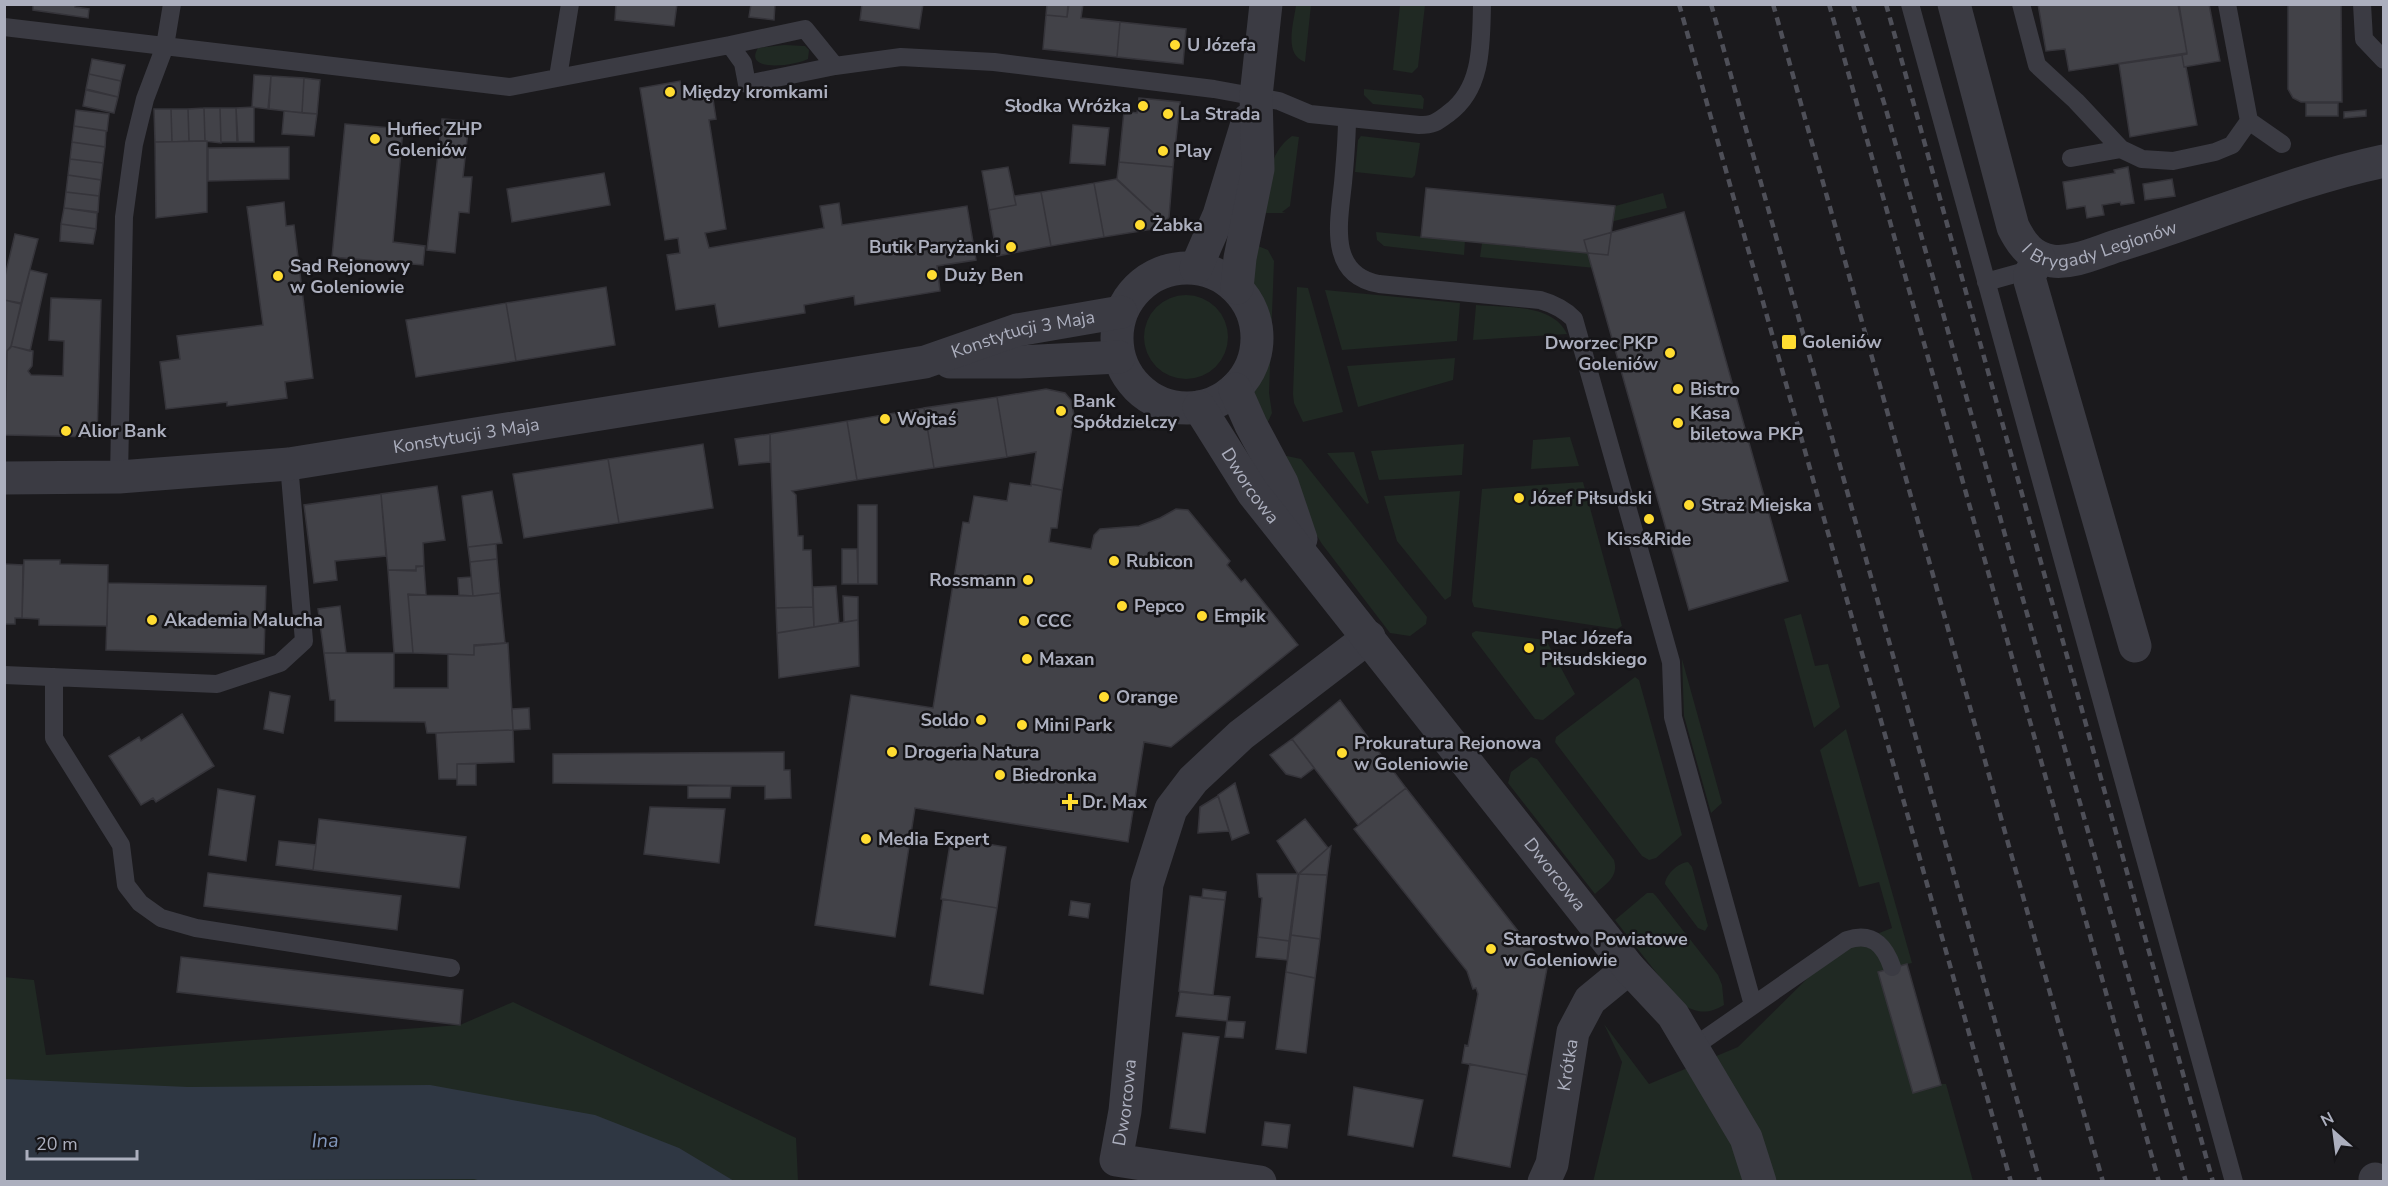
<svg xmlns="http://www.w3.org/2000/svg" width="2388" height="1186" font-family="'Nunito Sans',sans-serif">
	<rect width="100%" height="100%" fill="#1b1a1d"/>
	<path fill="#202923" d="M1296,5H1311L1305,62C1283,55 1294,22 1296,5Z
		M1400,5H1425L1418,67L1412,73L1393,70Z
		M784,45L805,46L809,50L808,59C798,65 742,74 758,48Z
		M1364,89L1421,95L1424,99L1423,109L1373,104L1364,95Z
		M1292,136L1299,137L1290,206L1282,212L1286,213H1264C1268,185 1267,153 1292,136Z
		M1361,136L1420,143L1415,175L1412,178L1355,172L1358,140Z
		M1663,193L1667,208L1606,223L1608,208Z
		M1376,232L1465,241L1464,255L1384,246L1377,240Z
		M1482,243L1608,255L1606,269L1480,257Z
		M1253,244L1268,250L1274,261L1269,393L1272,413L1266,426L1252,394L1267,343V327L1262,308L1249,278Z
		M1297,287L1308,288L1343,412L1303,422L1294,403L1293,394Z
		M1325,290L1460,303L1457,341L1342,350Z
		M1144 337a42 42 0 1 1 84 0a42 42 0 1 1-84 0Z
		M1476,305C1505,308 1553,303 1567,334L1473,340Z
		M1455,358L1453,380L1358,407L1347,366Z
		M1570,437L1579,466L1531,469L1533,440Z
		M1464,444L1462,475L1379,480L1371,451Z
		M1354,452L1369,503L1367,504L1327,453Z
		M1282,455L1301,459L1427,617L1426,624L1410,636L1390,633L1322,544L1314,531Z
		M1583,482L1622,626L1617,629L1474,607L1472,601L1482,489Z
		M1460,491L1451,596L1445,600L1397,541L1384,496Z
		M1801,614L1815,666L1828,664L1840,707L1814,728L1784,619Z
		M1476,631L1546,640L1575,694L1543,720L1535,719L1472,636V633Z
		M1682,659L1722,803L1711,813L1684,716Z
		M1635,677L1639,680L1682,835L1656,858L1649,860L1642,856L1555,742L1556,737Z
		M1846,729L1912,963L1907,964L1941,1084H1946L1973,1181L1593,1182L1622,1062L1604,1024L1649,1084L1738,1047L1836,950L1892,928L1879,882L1859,887L1820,750Z
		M1531,757L1537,759L1614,860C1619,877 1606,884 1595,894L1508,783L1511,772Z
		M1688,862L1692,867L1708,926L1705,931L1698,928L1665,884C1666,874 1678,863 1688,862Z
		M1647,893H1653L1656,896L1718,975L1722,985L1724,1005C1707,1015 1696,1013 1680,1003L1615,920Z
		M4,977L34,980L46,1055L460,1025L513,1002L796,1138L798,1181H5Z"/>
	<path fill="#2f3743" d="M5,1079L188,1087L430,1085L595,1115L679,1148L734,1181L485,1182L474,1179L5,1181Z"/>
	<path fill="#424248" stroke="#35343a" stroke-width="1.5" d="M33,4H75V7L89,9L88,18L33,10Z
		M616,4H677L674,26L615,20Z
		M751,4H775L774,20L749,17Z
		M862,4H923L919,29L860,20Z
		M1047,4H1068L1067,17L1046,15Z
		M1069,4H1083L1081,18L1120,22L1117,57L1043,49L1046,15L1067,17Z
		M2038,4H2178L2187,53L2069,71L2065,49L2046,51Z
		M2179,4H2209L2220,61L2184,67L2182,55L2187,54Z
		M2288,4H2341L2342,102H2301L2293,98L2288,89Z
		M1120,22L1186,29L1183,64L1117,57Z
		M2182,55L2184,67H2186L2197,125L2130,137L2119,64Z
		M92,59L125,65L121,81L89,74Z
		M89,74L121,81L118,97L86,89Z
		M254,75L271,76L268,109L252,107Z
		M271,76L304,78L302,113L269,109Z
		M304,78L320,80L317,114L302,113Z
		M680,81L683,97L712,92L716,119L709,120L726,229L705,233L709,248L824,228L820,206L839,203L842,225L967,206L976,260L937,266L940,291L855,305L854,296L804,305L805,313L719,327L715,304L676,310L667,255L680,253L678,238L665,240L640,88Z
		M86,90L118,97L114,113L83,106Z
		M1139,98L1180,102L1173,167L1119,162L1124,111L1137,113Z
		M2306,103H2338V116H2306Z
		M254,107V142H238L236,108Z
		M204,108L205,141H189L188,109Z
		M204,108H220L221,143L205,141Z
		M220,108H236L237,142H221Z
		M154,109H171L172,142H155Z
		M171,109H188L189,141L172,142Z
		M76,110L109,114L107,131L74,126Z
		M2366,110V116L2344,118V112Z
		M284,111L317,114L314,136L282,134Z
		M442,119L469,121L463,177H472L469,213L459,212L455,253L427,250Z
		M345,124L403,129L393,242L425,246L423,265L332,257Z
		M1073,125L1109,128L1105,165L1070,163Z
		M74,126L106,131L105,147L72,142Z
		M207,141V212L156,218L155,142Z
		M72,142L105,147L103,163L70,159Z
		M289,147V179L208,181V148Z
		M70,159L103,163L101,180L68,175Z
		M1119,162L1173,167L1169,217L1164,223L1117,179Z
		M1008,167L1016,205L989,210L982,171Z
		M2128,167L2134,203L2121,205L2120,202L2102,205L2104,215L2087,218L2085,206L2067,209L2063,182L2115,173L2114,170Z
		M604,173L610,205L512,222L507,189Z
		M68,175L101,180L99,196L66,192Z
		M1116,179L1164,223L1159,228L1104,237L1094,183Z
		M2172,179L2175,196L2145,200L2143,184Z
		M1094,183L1104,237L1051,246L1041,192Z
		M1426,188L1615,206L1608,255L1421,237Z
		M66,192L99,196L98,212L64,208Z
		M1041,192L1051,246L997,256L989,210L1016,205L1014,196Z
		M284,202L286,226L294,225L313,378L285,382L287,398L227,406V402L166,409L160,362L180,359L177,336L263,325L247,207Z
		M64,208L97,213L96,229L61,224Z
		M1684,212L1788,581L1689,610L1584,240Z
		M61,224L96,229L93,244L60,241Z
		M15,234L38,239L21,303L4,300V280Z
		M30,270L47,274L30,351L11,346Z
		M606,287L615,345L516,361L506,303Z
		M51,298L101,300L97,437L5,435L7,351L11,346L33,351L32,366L28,371L31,375L63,376L64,341L49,340Z
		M4,300L21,304L11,347L7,351L4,435Z
		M506,303L516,361L416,377L406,320Z
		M1046,389L1065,393L1071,400L1074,415L1062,490L1031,484L1036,452L1007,457L997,397Z
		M997,397L1007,457L934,468L924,408Z
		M924,408L934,468L857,480L847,421Z
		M847,421L857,480L792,491L796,495L798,536H803V550H811L813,607L776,608L770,434Z
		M770,434V462L739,465L735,439Z
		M703,444L713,508L619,523L608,459Z
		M608,459L619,523L524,538L513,474Z
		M1010,483L1031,486V484L1062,490L1057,528H1051L1049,542L1091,549L1094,535L1100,529L1139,526L1160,518L1176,509L1188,510L1230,561L1227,565L1241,582L1245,579L1298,645L1171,747L1144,742L1128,842L915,808L895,937L815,925L851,695L933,708L963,522L969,523L974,496L1007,501Z
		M437,486L445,540L423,543L424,566H416V570H388L381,494Z
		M492,491L502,543L468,547L462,496Z
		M381,494L386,556L335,561L337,580L314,583L304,505Z
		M858,505H877V584H858Z
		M496,544L497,559L470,562L468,547Z
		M842,549H857L858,584H842Z
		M497,559L500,593L473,596L470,562Z
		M24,560H60V564L108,565L107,626L39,625V619L22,618Z
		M4,564L23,565L22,618H15V624H4Z
		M424,566L426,595L408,594L413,653H394L388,570L416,571V567Z
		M471,577L473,596L459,595L458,578Z
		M108,583L266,586L264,654L106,650Z
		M836,586L839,623L814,627L813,587Z
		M500,593L505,643L474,645V655L413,653L408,595L474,596Z
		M843,596L858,597V620L844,622Z
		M340,606L346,653H324L318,609Z
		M813,607L814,627L777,633L776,608Z
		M858,620L859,666L779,678L777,633Z
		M508,643L513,730L436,733H427L425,722L335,721V700H330L324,653H394V688H448V654L474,655V646Z
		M270,692L290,696L283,733L264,729Z
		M1340,700L1406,788L1358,825L1292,739Z
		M529,708L530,729L513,730L512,709Z
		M182,714L214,766L156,802L153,798L141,805L109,756L139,737L141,741Z
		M513,730L514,762L457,764V779H439L436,733Z
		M1292,739L1314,768L1301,778L1286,774L1270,755Z
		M784,752V770H790L791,798L765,799V786L553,783V754Z
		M457,764H476V785H457Z
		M1235,783L1249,833L1232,840L1218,795Z
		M688,786H731L730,798H688Z
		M1406,788L1547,968L1527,1075L1462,1063L1465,1045L1468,1046L1478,994L1476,988L1473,989L1467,971L1354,829Z
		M218,789L255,796L246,861L209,855Z
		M1218,796L1229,831L1198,833L1200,807Z
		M650,807L725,809L719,863L644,854Z
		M319,819L466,837L459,888L313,870Z
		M1305,819L1328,848L1298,874L1277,841Z
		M951,838L1006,847L997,908L941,899Z
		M279,841L316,845L313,870L276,865Z
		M1331,846L1327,875L1299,874L1328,848Z
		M208,873L401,896L397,930L204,906Z
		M1257,874H1298L1289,941L1258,937L1262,898L1259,897Z
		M1299,874L1327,875L1320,939L1291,935Z
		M1203,889L1226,892L1225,900L1202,898Z
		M1190,896L1225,900L1213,995L1179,991Z
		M943,899L997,908L983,994L930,985Z
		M1071,901L1090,904L1088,918L1069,915Z
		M1291,935L1320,939L1315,978L1286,972Z
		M1258,937L1289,941L1287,960L1256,957Z
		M181,957L463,990L460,1025L177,992Z
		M1907,964L1941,1085L1913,1093L1878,972Z
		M1286,972L1315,978L1306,1053L1276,1049Z
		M1180,992L1230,997L1227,1021L1176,1016Z
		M1227,1021L1245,1022L1243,1038L1225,1037Z
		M1183,1033L1219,1037L1205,1133L1170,1128Z
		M1470,1064L1527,1075L1510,1167L1453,1156Z
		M1354,1087L1423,1100L1413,1147L1348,1135Z
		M1265,1122L1290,1125L1287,1148L1262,1145Z"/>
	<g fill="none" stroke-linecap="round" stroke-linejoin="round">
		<path stroke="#3b3b43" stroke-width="18" d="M1910,4L2234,1182
			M2021,4L2037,65L2076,101L2121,149L2142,159L2173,161L2215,152L2232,145L2249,121
			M2227,4L2249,121L2282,144
			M2362,4L2364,39L2384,60
			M4,27L510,87L730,45L743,63L747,84L835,66L901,57L994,62L1214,89L1279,101L1310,114L1419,125C1434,125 1437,122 1449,113C1483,88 1481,43 1482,4
			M730,45L805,29L835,66
			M558,77L570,4
			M1347,118C1347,140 1345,161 1343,183C1339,221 1327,275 1379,284L1540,300C1554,304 1564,309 1574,319L1671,662L1673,717L1753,1005
			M2071,158L2121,149
			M1986,282L2033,269
			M119,477L124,217L134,144L145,99L165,46L172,4
			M4,675L217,684L280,663L304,641L289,464
			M54,677V738L121,845L126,885L140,903L161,918L196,928L451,968
			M1692,1048L1847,940C1872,932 1884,944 1892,967"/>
		<g stroke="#3b3b43" stroke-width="33">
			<path id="s1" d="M1954,4L2013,227C2022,245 2032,258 2052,261C2075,264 2101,250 2123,244C2210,217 2295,180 2384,161"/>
			<path d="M2039,258L2030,274V281L2135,646"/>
			<path d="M2375,1179L2382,1182"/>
			<path id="s2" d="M1260,1182L1116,1160L1125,1111L1147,884L1171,809L1193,780L1241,735L1369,637"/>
			<path id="s3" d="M1544,1182L1552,1164L1573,1032L1590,1000L1629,968"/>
		</g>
		<g stroke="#3b3b43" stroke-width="33">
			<circle cx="1187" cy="338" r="70"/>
			<path d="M1196,268L1219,215L1248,120"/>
			<path d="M1237,288L1240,258L1258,169L1256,96L1266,4"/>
			<path d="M950,362H1019L1119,357"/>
			<path d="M1235,389L1251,425L1282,483L1301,539"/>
			<path id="s4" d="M1199,407L1253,493L1629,968L1673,1015L1746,1138L1760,1182"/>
			<path id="s5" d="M4,478L119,477L289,464L925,362L1017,330L1121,312"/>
		</g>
		<path stroke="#4e4f58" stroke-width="4.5" stroke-dasharray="8 6" stroke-linecap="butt" d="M1679,4L2011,1182
			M1711,4L2040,1182
			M1773,4L2103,1182
			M1829,4L2159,1182
			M1853,4L1885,106L2186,1182
			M1886,4L2213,1182"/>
	</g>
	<g fill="#ffdc31" stroke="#161518" stroke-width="2">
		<circle cx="1175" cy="45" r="6"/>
		<circle cx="670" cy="92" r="6"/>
		<circle cx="1143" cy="106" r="6"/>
		<circle cx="1168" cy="114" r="6"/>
		<circle cx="375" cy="139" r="6"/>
		<circle cx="1163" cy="151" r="6"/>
		<circle cx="1140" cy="225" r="6"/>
		<circle cx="1011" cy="247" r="6"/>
		<circle cx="932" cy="275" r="6"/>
		<circle cx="278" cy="276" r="6"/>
		<rect x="1781" y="334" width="16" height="16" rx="3"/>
		<circle cx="1670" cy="353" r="6"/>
		<circle cx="1678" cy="389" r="6"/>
		<circle cx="1061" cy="411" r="6"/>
		<circle cx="885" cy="419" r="6"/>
		<circle cx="1678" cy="423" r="6"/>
		<circle cx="66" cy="431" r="6"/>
		<circle cx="1519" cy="498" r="6"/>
		<circle cx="1689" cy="505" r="6"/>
		<circle cx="1649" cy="519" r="6"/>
		<circle cx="1114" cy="561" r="6"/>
		<circle cx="1028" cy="580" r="6"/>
		<circle cx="1122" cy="606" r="6"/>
		<circle cx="1202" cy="616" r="6"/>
		<circle cx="152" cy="620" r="6"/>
		<circle cx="1024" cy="621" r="6"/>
		<circle cx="1529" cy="648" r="6"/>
		<circle cx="1027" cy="659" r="6"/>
		<circle cx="1104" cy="697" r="6"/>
		<circle cx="981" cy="720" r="6"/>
		<circle cx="1022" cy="725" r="6"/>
		<circle cx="892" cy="752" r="6"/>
		<circle cx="1342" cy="753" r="6"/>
		<circle cx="1000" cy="775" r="6"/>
		<path d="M1067 793h6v6h6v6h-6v6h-6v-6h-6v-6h6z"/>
		<circle cx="866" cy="839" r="6"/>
		<circle cx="1491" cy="949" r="6"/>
	</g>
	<g text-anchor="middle" stroke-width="5" stroke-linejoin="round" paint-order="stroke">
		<g font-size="18" font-weight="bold" fill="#acafbe" stroke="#161518" text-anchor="start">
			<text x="1187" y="51">U Józefa</text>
			<text x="682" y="98">Między kromkami</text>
			<text x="1131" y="112" text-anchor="end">Słodka Wróżka</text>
			<text x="1180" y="120">La Strada</text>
			<text x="387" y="135">Hufiec ZHP<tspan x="387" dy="21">Goleniów</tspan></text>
			<text x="1175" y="157">Play</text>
			<text x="1152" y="231">Żabka</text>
			<text x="999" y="253" text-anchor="end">Butik Paryżanki</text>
			<text x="290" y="272">Sąd Rejonowy<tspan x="290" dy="21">w Goleniowie</tspan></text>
			<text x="944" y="281">Duży Ben</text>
			<text x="1802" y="348">Goleniów</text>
			<text x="1658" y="349" text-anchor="end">Dworzec PKP<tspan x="1658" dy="21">Goleniów</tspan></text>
			<text x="1690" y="395">Bistro</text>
			<text x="1073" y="407">Bank<tspan x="1073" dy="21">Spółdzielczy</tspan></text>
			<text x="1690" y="419">Kasa<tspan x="1690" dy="21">biletowa PKP</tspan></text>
			<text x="897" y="425">Wojtaś</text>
			<text x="78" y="437">Alior Bank</text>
			<text x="1531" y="504">Józef Piłsudski</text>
			<text x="1701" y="511">Straż Miejska</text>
			<text x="1649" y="545" text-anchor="middle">Kiss&amp;Ride</text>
			<text x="1126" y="567">Rubicon</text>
			<text x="1016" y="586" text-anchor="end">Rossmann</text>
			<text x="1134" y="612">Pepco</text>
			<text x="1214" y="622">Empik</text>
			<text x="164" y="626">Akademia Malucha</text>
			<text x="1036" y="627">CCC</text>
			<text x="1541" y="644">Plac Józefa<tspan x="1541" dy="21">Piłsudskiego</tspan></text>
			<text x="1039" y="665">Maxan</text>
			<text x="1116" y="703">Orange</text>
			<text x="969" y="726" text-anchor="end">Soldo</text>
			<text x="1034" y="731">Mini Park</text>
			<text x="1354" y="749">Prokuratura Rejonowa<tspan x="1354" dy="21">w Goleniowie</tspan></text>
			<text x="904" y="758">Drogeria Natura</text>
			<text x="1012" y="781">Biedronka</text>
			<text x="1082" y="808">Dr. Max</text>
			<text x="878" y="845">Media Expert</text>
			<text x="1503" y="945">Starostwo Powiatowe<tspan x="1503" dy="21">w Goleniowie</tspan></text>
		</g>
		<g font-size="18" fill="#acafbe" stroke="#161518">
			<text dy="6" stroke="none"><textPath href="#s1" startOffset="334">I Brygady Legionów</textPath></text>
			<text dy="6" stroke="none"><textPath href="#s5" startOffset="1032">Konstytucji 3 Maja</textPath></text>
			<text dy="6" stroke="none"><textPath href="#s5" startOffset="465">Konstytucji 3 Maja</textPath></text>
			<text dy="6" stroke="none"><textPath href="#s4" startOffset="94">Dworcowa</textPath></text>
			<text dy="6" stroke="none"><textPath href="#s4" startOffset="588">Dworcowa</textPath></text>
			<text dy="6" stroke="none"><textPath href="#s3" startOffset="120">Krótka</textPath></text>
			<text dy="6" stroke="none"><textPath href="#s2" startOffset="204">Dworcowa</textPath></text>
		</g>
		<g font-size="20" font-style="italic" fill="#8196bb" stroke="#161518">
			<text transform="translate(325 1140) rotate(-2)" y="7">Ina</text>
		</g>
	</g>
	<rect width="2388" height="1186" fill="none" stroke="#acafbe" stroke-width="12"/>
	<g transform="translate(2334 1132) rotate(332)" stroke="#161518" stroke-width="4.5" paint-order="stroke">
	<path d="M0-4.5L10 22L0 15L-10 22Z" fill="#acafbe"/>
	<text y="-9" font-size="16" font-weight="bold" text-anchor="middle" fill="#acafbe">N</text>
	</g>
	<path d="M27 1150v9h110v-9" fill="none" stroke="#acafbe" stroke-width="3"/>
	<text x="36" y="1150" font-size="18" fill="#acafbe" stroke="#161518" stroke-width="4.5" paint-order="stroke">20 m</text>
</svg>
